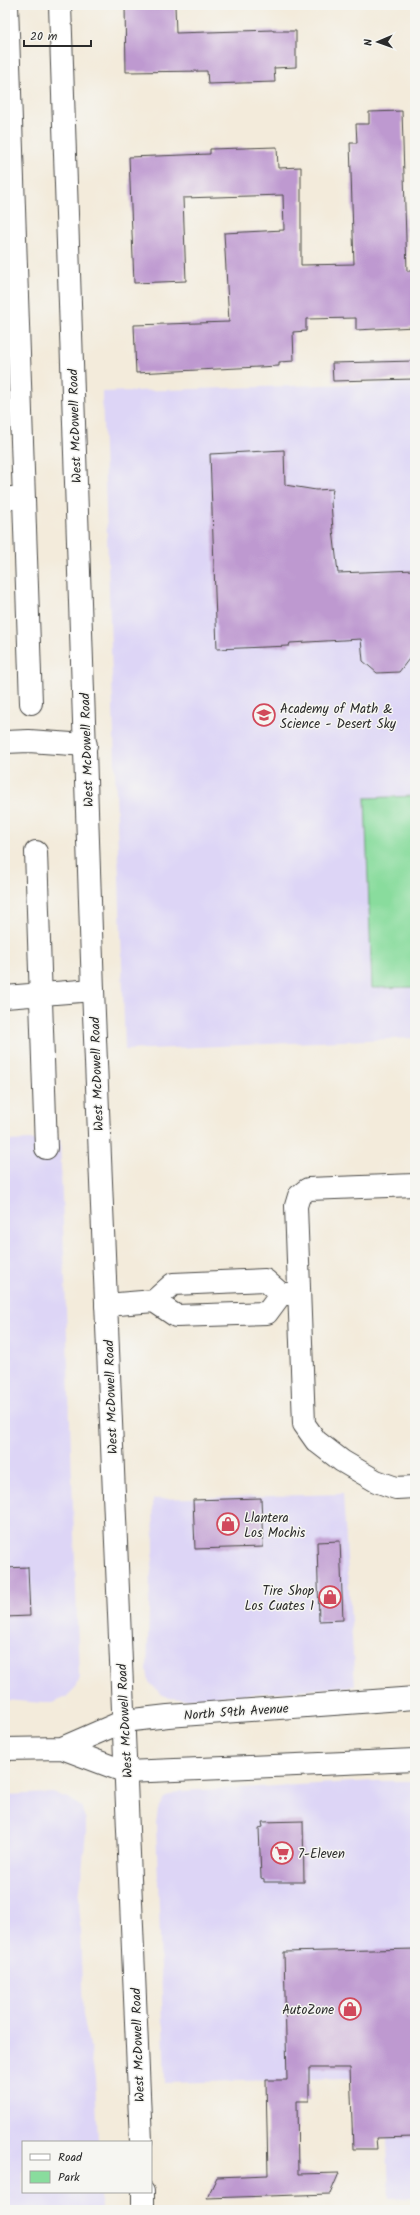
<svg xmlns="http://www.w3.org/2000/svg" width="420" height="2215" font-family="Kalam,sans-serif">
	<rect width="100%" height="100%" fill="#f6f6f2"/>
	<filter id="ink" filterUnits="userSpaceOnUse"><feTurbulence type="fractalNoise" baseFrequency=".025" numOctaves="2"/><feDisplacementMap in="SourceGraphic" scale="8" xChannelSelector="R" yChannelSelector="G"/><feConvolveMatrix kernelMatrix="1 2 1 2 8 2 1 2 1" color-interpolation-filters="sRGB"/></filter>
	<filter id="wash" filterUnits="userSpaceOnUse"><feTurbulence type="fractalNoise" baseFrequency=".012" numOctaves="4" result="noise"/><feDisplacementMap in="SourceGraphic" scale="16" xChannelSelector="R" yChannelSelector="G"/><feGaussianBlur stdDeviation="0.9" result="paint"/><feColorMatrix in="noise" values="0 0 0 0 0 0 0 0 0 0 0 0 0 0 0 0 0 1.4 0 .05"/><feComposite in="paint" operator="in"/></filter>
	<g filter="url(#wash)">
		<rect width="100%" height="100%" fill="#f3ebdb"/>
		<path fill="#ddd5f6" d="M415,382V1038L125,1050L102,392Z
			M60,1139L79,1676L75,1688L66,1697L52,1703H43L5,1700V1141Z
			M343,1494L355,1686L185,1699L170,1698L161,1694L149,1682L147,1670L150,1579L154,1550L153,1499Z
			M375,1781H415V2197L389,2198L385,2077L165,2083L156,1823L158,1810L165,1798L180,1791Z
			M52,1793L69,1798L81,1807L86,1821V1832L79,1899L83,2014L95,2077L98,2142H23V2192H100L101,2210H5V1795Z"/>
		<path fill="#89dc9d" stroke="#5a8464" d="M415,796V987L372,988L365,798Z"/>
		<g id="blocks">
			<path fill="#be99d0" d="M125,5H175L176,33L273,30V31H296V67L274,68L275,82L208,84L207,71L126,72Z
				M402,111L407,271H415V327L356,330V318L306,319V331L293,332L294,361L279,362V366L136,373L134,325L229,322L224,233L284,230L283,195L183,198L186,281L134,283L129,157L210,154V149L277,147L278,168L301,167V265L354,264L350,143H357L356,124H369V112Z
				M415,361V379L333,381L332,363Z
				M284,450L285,485L316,490L333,489L331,502L333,530L338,573L415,570V651L399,672L377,673L363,661L361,639L290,643L289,646L217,649L210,454Z
				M261,1498L263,1547L195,1549L193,1500Z
				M340,1541L343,1620L319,1621L317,1542Z
				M28,1567L30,1616L5,1617V1568Z
				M303,1821L304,1882H264V1879L261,1878L259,1828L263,1827L262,1822Z
				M415,1949V2137L376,2138L377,2149H353L350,2068H309V2101H297L298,2174L339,2173L330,2194L207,2198L217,2177L268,2175L266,2080H287L284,1952Z"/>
		</g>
	</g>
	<g filter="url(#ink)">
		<use href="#blocks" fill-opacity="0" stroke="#494845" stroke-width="1"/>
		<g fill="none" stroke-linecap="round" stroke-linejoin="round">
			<g stroke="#494845" stroke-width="24">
				<path id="street" d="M7,5L31,703
					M5,498H24
					M5,742L29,741L86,745
					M36,852L46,1148
					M5,997L93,990
					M415,1185L308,1189L299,1196L296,1206L304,1424L316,1441L342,1461L376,1481L396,1488L415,1487
					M154,1301L173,1284L265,1280L281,1294H295
					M106,1305L154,1301L176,1316L267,1313L281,1294"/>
			</g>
			<g stroke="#494845" stroke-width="24">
				<path id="secondary" d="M62,1748L126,1772L415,1760
					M5,1749L62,1748L124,1721L168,1716L415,1698"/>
			</g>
			<g stroke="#494845" stroke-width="24">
				<path id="primary" d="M60,5L93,990L141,2142
					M143,2192V2210"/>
			</g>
			<use href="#street" stroke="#fff" stroke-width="22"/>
			<use href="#secondary" stroke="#fff" stroke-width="22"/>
			<use href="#primary" stroke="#fff" stroke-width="22"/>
		</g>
	</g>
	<defs>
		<g id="school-ring" transform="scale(1.15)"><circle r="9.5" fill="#f6f6f2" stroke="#d1495b" stroke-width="1.5"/><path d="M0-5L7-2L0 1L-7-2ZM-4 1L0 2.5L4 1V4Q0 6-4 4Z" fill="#d1495b"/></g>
		<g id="shop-ring" transform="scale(1.15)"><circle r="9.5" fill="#f6f6f2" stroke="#d1495b" stroke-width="1.5"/><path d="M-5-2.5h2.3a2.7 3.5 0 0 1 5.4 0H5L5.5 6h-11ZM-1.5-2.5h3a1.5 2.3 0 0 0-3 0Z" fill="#d1495b"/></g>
		<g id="supermarket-ring" transform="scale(1.15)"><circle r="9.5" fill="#f6f6f2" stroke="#d1495b" stroke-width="1.5"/><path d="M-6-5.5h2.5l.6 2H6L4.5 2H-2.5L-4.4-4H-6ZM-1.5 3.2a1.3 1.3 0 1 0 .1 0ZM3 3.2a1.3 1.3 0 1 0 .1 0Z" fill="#d1495b"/></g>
	</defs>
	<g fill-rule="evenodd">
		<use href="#school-ring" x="264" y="715"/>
		<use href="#shop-ring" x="228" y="1524"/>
		<use href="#shop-ring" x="330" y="1597"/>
		<use href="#supermarket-ring" x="282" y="1853"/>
		<use href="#shop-ring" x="350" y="2009"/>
	</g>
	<g text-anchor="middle" stroke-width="3" stroke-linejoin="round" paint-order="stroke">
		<g font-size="13" fill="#2b2b2b" stroke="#f6f6f2">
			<text transform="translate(74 426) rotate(-92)" y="5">West McDowell Road</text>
			<text transform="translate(86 750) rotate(-92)" y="5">West McDowell Road</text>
			<text transform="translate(96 1074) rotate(-92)" y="5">West McDowell Road</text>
			<text transform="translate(110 1397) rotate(-92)" y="5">West McDowell Road</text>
			<text transform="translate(236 1711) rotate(-4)" y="5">North 59th Avenue</text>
			<text transform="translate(124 1721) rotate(-93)" y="5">West McDowell Road</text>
			<text transform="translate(137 2045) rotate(-92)" y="5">West McDowell Road</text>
		</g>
		<g font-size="13" fill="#2b2b2b" stroke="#f6f6f2" text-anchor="start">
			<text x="280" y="713">Academy of Math &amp;<tspan x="280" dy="15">Science - Desert Sky</tspan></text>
			<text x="244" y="1522">Llantera<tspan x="244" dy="15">Los Mochis</tspan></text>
			<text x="314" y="1595" text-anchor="end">Tire Shop<tspan x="314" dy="15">Los Cuates 1</tspan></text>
			<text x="298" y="1858">7-Eleven</text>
			<text x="334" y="2014" text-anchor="end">AutoZone</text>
		</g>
	</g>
	<rect width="420" height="2215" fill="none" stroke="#f6f6f2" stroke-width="20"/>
	<rect x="22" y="2141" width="130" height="52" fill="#f6f6f2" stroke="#a5a5a2"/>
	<rect x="30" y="2154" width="20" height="6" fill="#ffffff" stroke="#a5a5a2"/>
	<text x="58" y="2161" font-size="12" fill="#2b2b2b">Road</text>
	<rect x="30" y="2171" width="20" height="12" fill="#89dc9d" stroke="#a5a5a2"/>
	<text x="58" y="2181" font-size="12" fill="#2b2b2b">Park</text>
	<g transform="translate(378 42) rotate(268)" stroke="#f6f6f2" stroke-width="3" paint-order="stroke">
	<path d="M0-3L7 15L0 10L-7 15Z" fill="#2b2b2b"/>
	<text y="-6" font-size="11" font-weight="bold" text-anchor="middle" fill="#2b2b2b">N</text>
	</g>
	<path d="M24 40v6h67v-6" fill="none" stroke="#2b2b2b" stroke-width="2"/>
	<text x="30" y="40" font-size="12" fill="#2b2b2b" stroke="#f6f6f2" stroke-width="3" paint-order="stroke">20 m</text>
</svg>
